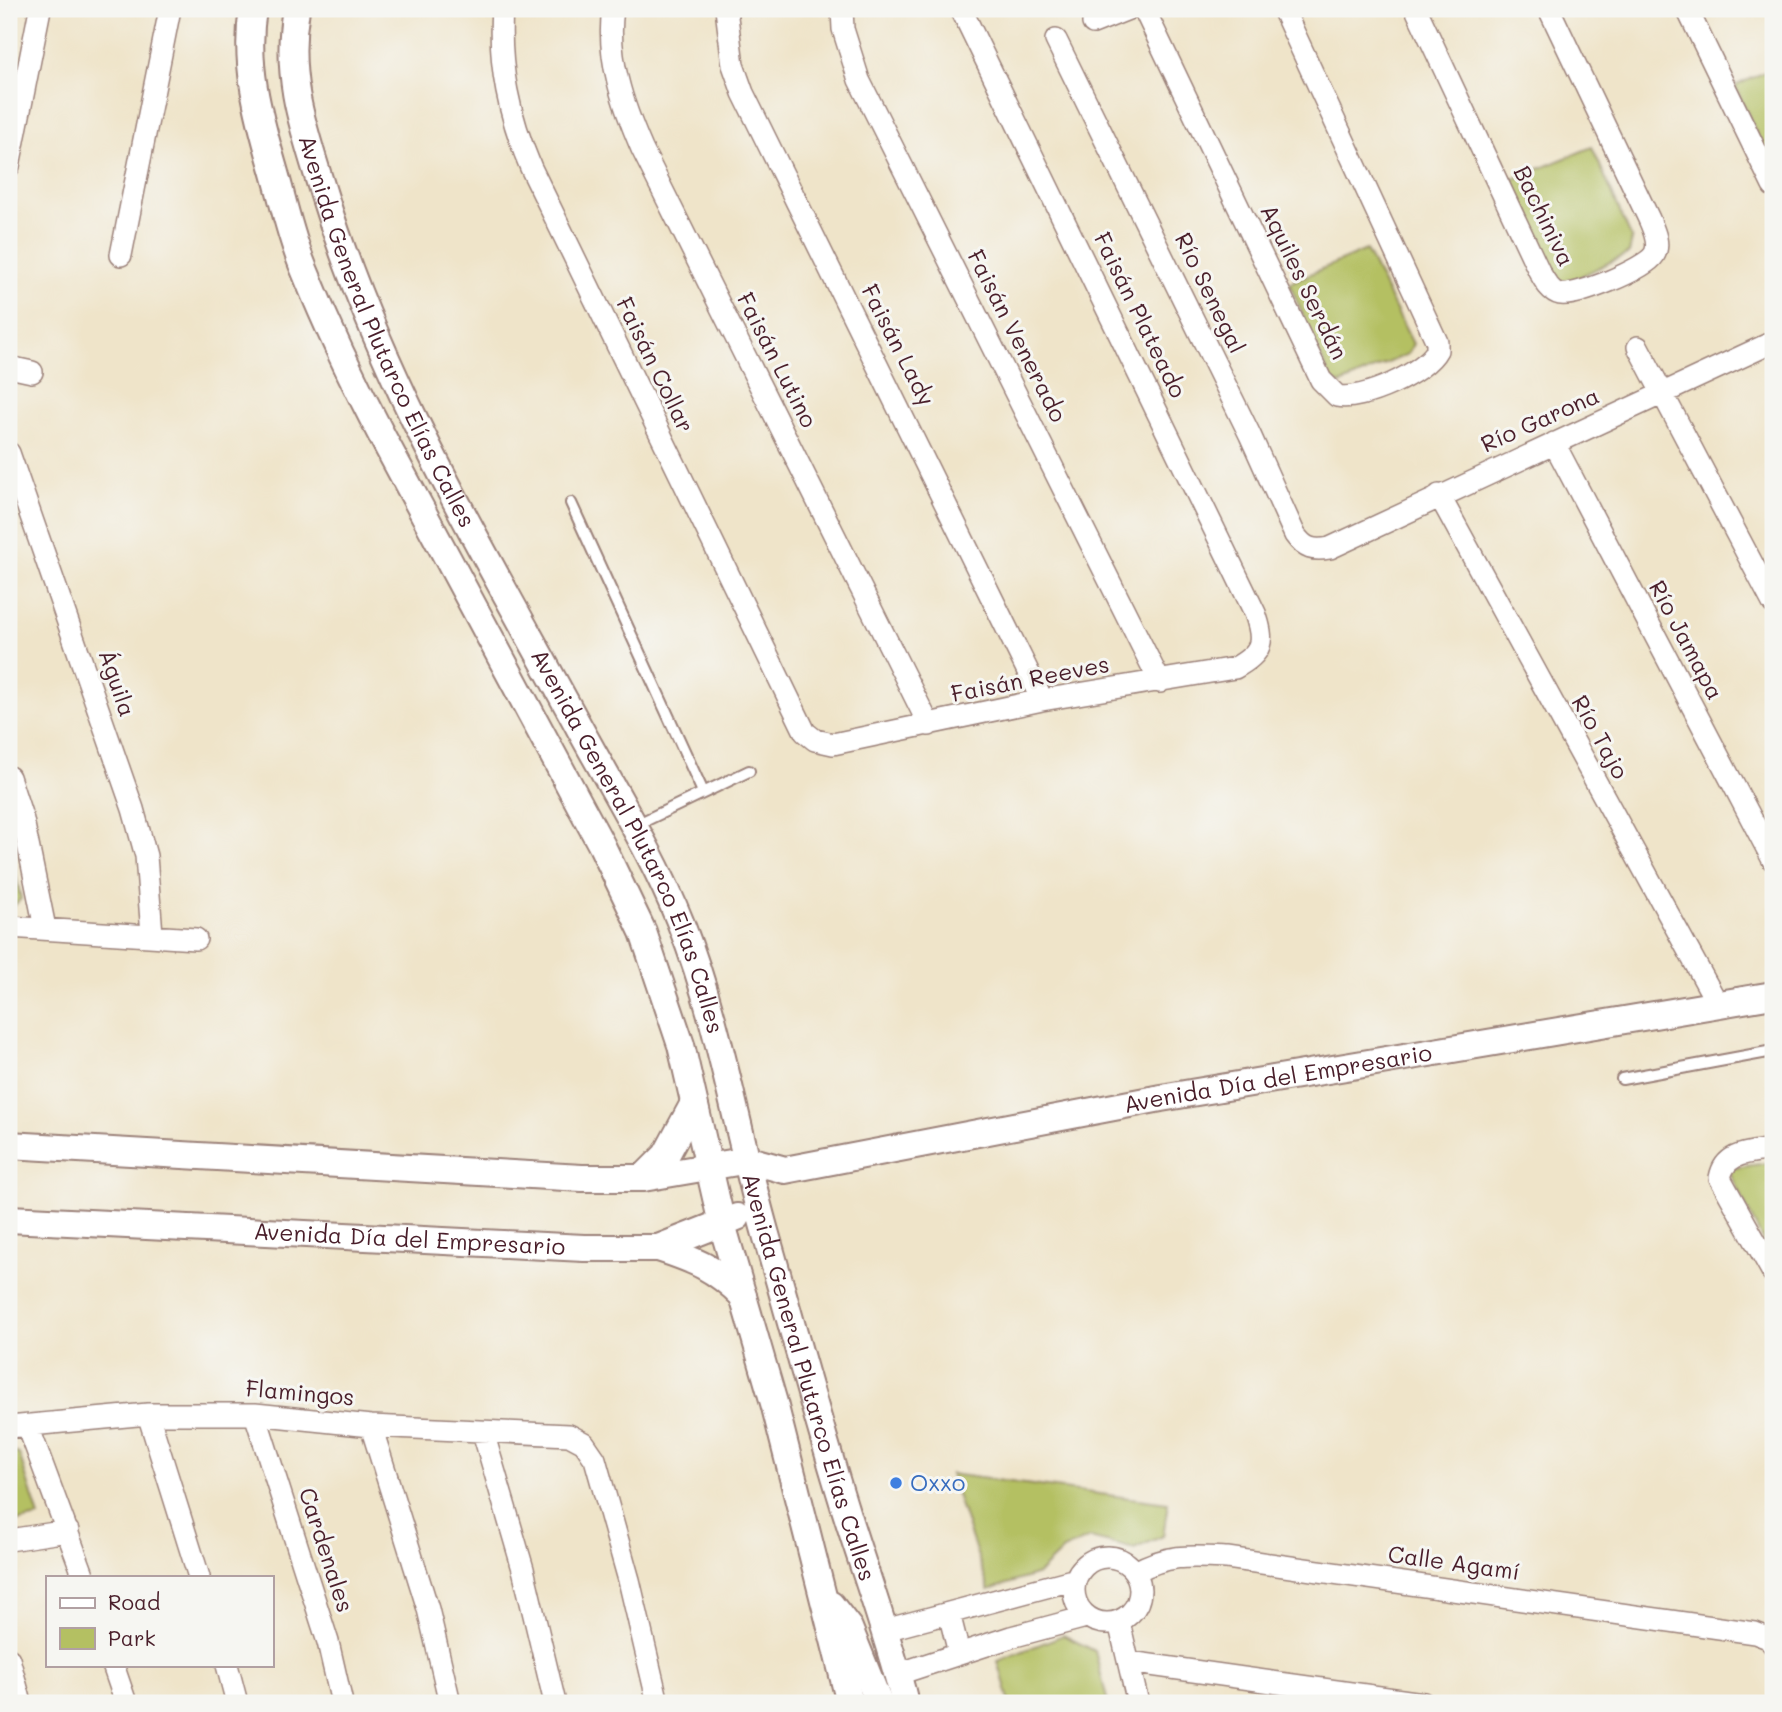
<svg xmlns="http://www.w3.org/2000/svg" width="1782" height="1712" font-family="Mali,sans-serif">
	<rect width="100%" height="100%" fill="#f6f6f2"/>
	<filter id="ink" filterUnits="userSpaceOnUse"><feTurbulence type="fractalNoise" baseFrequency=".0143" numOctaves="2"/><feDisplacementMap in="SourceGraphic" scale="14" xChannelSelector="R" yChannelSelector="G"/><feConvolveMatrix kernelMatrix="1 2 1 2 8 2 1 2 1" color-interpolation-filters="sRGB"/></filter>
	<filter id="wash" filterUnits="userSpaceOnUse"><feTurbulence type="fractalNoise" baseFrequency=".00686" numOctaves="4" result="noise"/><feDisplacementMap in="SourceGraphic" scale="28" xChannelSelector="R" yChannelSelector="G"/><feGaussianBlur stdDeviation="1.57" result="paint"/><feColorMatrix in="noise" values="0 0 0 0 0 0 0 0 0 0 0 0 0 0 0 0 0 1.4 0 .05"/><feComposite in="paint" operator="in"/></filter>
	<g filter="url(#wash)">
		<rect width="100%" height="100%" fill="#efe4c9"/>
		<path fill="#b4c062" stroke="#7f7046" stroke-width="2" d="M1773,68V170L1735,86Z
			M1592,147L1632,239L1629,253L1567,283L1556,280L1509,181Z
			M1366,250L1413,344L1408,354L1341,384L1331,380L1289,283Z
			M9,843L21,899L9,910Z
			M1773,1162V1262L1728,1169Z
			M9,1450L19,1454L39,1517L9,1523Z
			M950,1474L1168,1503L1163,1536L1134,1549L1090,1538L1063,1550L1038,1574L989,1590Z
			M1063,1635L1095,1651L1108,1703H1010L998,1661Z"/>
	</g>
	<g filter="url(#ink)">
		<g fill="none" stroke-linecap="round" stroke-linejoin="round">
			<g stroke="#9c827a" stroke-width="14">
				<path id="service" d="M571,503L703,792
					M636,825L749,771
					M1622,1079L1773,1051"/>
			</g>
			<g stroke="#9c827a" stroke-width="24">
				<path id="minor" d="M502,9C498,66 509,116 531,168L805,732L815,740L833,744L1042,700L1235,668C1263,652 1265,642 1255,613L961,9
					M613,9C606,57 623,105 642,149L929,725
					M726,9L733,65L743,93L1042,700
					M842,9L843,29L859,80L1160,682
					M1144,9L1321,380L1337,396C1361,402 1425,373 1437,350V342L1283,9
					M1416,9L1539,271C1544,280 1550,292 1560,294C1577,297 1645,269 1654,255C1661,244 1653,229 1649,219L1549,9
					M1687,9L1773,186
					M1093,23L1128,9
					M1056,40L1250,435L1295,535C1305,549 1313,551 1330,548L1773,342
					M9,166L40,9
					M121,255L170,9
					M1638,347L1773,603
					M9,367L32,372
					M1554,443L1773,860
					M9,453L133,809L146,856L152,934
					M1439,495L1717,1003
					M9,777L23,820L45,928
					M9,927L196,939
					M1773,1149C1751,1153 1725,1151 1720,1178L1773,1273
					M148,1414L199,1577
					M255,1414L328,1642L342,1703
					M28,1426L84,1577
					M371,1426L428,1609L450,1703
					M9,1427L148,1414H255L371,1426L569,1435L584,1443L595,1459L629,1580L658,1703
					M483,1432L523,1569L555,1703
					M9,1540L68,1531
					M1074 1590a33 33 0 1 1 66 0a33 33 0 1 1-66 0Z
					M1135,1572C1168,1554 1190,1556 1227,1558L1755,1633L1768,1638L1773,1644
					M949,1613L959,1653
					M1119,1622L1138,1703
					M885,1630L1076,1579
					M9,1659L21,1703
					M1129,1662L1423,1703
					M113,1665L126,1703
					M227,1665L237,1703
					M898,1674L1011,1637L1086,1617"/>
			</g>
			<g stroke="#9c827a" stroke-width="30">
				<g id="tertiary">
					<path d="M253,9C244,63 258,114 273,166C283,200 290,236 304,269C327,326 354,383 383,438L602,846L643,932L681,1045L722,1224L774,1403L850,1703"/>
					<path id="s1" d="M296,9C284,78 304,130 324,195C382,384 487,557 580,729C615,793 654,856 681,924C720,1023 736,1129 765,1231C792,1325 817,1419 846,1512C866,1576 889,1638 905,1703"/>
					<path id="s2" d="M9,1145L582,1178H643L749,1160L785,1170L1161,1098L1773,995"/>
					<path d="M643,1178L666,1155L694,1103"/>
					<path id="s3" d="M9,1219L584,1248H658L737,1217"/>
					<path d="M658,1248C695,1260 715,1268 743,1296"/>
					<path d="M831,1605L849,1628L879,1703"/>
				</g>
			</g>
			<use href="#service" stroke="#fff" stroke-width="10"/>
			<use href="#minor" stroke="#fff" stroke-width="21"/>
			<use href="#tertiary" stroke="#fff" stroke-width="26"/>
		</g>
	</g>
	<circle fill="#3f7fe0" stroke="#f6f6f2" stroke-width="2.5" cx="896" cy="1483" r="7"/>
	<g text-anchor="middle" stroke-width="6" stroke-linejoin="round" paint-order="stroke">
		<g font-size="23" fill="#4a1f2b" stroke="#f6f6f2">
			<text transform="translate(1544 216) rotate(64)" y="8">Bachiniva</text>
			<text transform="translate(1304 282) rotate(64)" y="8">Aquiles Serdán</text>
			<text transform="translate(1210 293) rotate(64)" y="8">Río Senegal</text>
			<text transform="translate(1140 315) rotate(64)" y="8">Faisán Plateado</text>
			<text dy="8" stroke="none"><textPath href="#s1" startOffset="340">Avenida General Plutarco Elías Calles</textPath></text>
			<text transform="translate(1017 336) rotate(63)" y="8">Faisán Venerado</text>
			<text transform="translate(898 345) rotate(63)" y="8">Faisán Lady</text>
			<text transform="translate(777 360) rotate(63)" y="8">Faisán Lutino</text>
			<text transform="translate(655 365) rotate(64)" y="8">Faisán Collar</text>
			<text transform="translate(1540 420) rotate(-24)" y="8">Río Garona</text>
			<text transform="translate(1686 640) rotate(62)" y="8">Río Jamapa</text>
			<text transform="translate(1030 679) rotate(-11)" y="8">Faisán Reeves</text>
			<text transform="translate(117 683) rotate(71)" y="8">Águila</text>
			<text transform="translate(1600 737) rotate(61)" y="8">Río Tajo</text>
			<text dy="8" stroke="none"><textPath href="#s1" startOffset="906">Avenida General Plutarco Elías Calles</textPath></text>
			<text dy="8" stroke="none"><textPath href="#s2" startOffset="1281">Avenida Día del Empresario</textPath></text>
			<text dy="8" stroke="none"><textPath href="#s3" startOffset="401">Avenida Día del Empresario</textPath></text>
			<text dy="8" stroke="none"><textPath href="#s1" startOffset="1474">Avenida General Plutarco Elías Calles</textPath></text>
			<text transform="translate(300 1393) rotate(5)" y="8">Flamingos</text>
			<text transform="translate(326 1550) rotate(72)" y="8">Cardenales</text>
			<text transform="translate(1454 1563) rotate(8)" y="8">Calle Agamí</text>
		</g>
		<g font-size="23" fill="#366cbe" stroke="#f6f6f2" text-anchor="start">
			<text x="910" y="1491">Oxxo</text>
		</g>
	</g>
	<rect width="1782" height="1712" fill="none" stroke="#f6f6f2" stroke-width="35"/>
	<rect x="46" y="1576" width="228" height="91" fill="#f6f6f2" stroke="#b1a0a2" stroke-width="2"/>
	<rect x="60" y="1598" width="35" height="10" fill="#ffffff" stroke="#b1a0a2" stroke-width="2"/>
	<text x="108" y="1610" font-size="21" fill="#4a1f2b">Road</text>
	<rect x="60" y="1628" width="35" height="21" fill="#b4c062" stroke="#b1a0a2" stroke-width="2"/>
	<text x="108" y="1646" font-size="21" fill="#4a1f2b">Park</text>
</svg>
